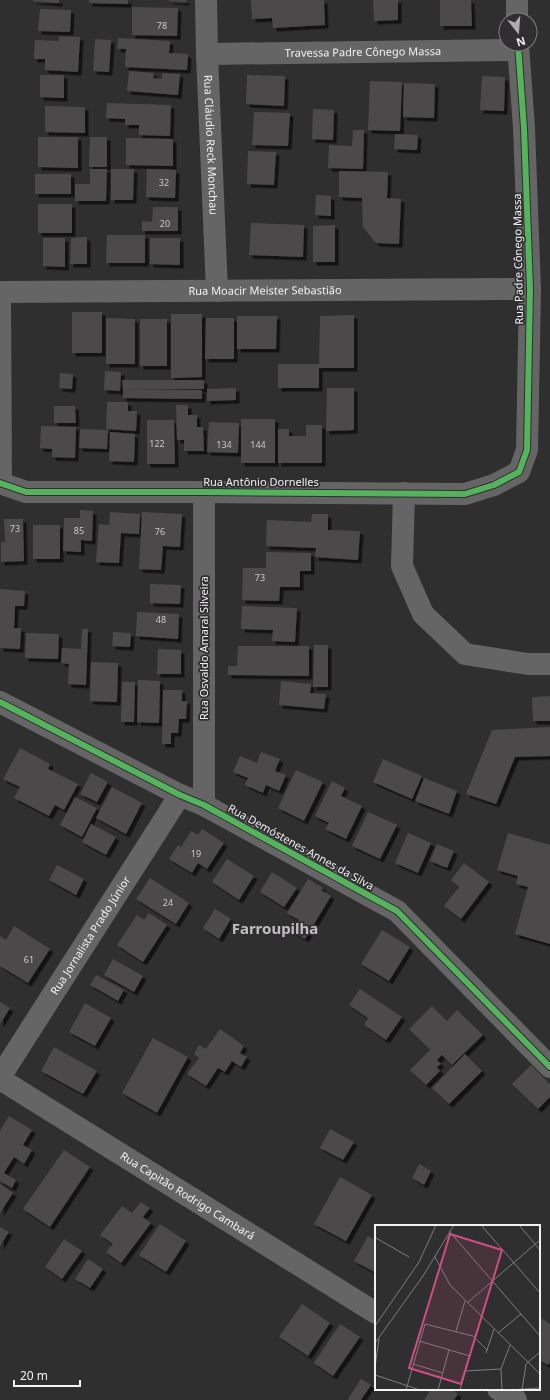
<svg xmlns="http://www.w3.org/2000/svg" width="550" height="1400" font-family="'Noto Sans',sans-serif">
	<defs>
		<filter id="shadow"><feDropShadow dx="3.5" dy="3.5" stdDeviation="0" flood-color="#0009"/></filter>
	</defs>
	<rect width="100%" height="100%" fill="#2f2f2f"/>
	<path fill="#4b4a4a" filter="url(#shadow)" d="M33,0H59V3L33,1Z
		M89,0H128V4L89,3Z
		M169,0H186V2L169,1Z
		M251,0H324L325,25L273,28L272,18L252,19Z
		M373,0H398V20L374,21Z
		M440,0H471L472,26H440Z
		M132,7L178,8L177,36L132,35Z
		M40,9L71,10L70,32L38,31Z
		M59,36L80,37L78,72L45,70V59H34L35,40L59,41Z
		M118,38L170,41L169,53L188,54L187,70L125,67L126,49H117Z
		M95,39L111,40L109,72L93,71Z
		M129,71L154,73L153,78L162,79V73L180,74L178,95L127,91Z
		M40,75H64V98L40,97Z
		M247,75L285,76L284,106L246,104Z
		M482,76L505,77L504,111L480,110Z
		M370,81L402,82L400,131L368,130Z
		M404,83L435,84L434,118L403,117Z
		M107,103L171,105L170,136L139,135V125H125V119L106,118Z
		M45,106L85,107V133L45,132Z
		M313,109L334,110L333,140L312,139Z
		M254,112L290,113L288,146L252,145Z
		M353,130H364L363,169L328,168L329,145L352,146Z
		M395,134L418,135L417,150L394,149Z
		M38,137H78V168L38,167Z
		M90,137H107V167H89Z
		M126,138L173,139V166L126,165Z
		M248,151L276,152L274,185L247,184Z
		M90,169H107L106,201H75V184H90Z
		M111,169H134L133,200H111Z
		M147,169L176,170L175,198L146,197Z
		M339,171L388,172L387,198L401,199L399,244L376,243L363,227L362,198L339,197Z
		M35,174H71V194H35Z
		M316,195L331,196V216L315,215Z
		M38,204H72V233H38Z
		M153,207H178V231H142V221L152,222Z
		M251,223L304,225L303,257L249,255Z
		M335,225V262H313V226Z
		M107,235H145V263H106Z
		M87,237V264H70L71,238Z
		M43,238H65V267L43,266Z
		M150,238H180V265L150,264Z
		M72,312H102V353H72Z
		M171,314H202V377L171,378Z
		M354,315V368H319L320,316Z
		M237,316H277L276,349H237Z
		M106,318L135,319V364H106Z
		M206,318H234V359H205Z
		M140,319H167V366H140Z
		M278,364H319V388H278Z
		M105,371L121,372L120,391L104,390Z
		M60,373L73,374L72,389L59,388Z
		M122,380H204V389H123Z
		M236,388V400L207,401V389Z
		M327,388H354V430L326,431Z
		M123,389L202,390V399L123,398Z
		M107,402H128V411H137L136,431L106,429Z
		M176,405H188V415H197V427H203L204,451H184V440H177Z
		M54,406H75L76,423H54Z
		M241,419H275V463H241Z
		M147,420H174L175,464H147Z
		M209,422L239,423L238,453L207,452Z
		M306,425H322V463H278V429H289V436H306Z
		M41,426L76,427L75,458L52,457V449L40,448Z
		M80,429L108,430L107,449L79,448Z
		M110,432L135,434L134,462L109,461Z
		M80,510L93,511L92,541L81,540V552L63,551L64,518H80Z
		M110,512L140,514L139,534L121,533L119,563L96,562L99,524L109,525Z
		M142,512L182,514L180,547L163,546L161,570L139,569Z
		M312,514H328V530L360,531L358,560L315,557L316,548L266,546L267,520L311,522Z
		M4,519H23L24,561L1,562V542H5Z
		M33,525H60V559H33Z
		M266,552L311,553V571H300V587H280L279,601L242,600L243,568H266Z
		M150,584L181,585L180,604L150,603Z
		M0,589L25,591L24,606H15L14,628H21L20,649L0,648Z
		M242,606L297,608L295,642L272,641L273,630L241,629Z
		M137,612L179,614L178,639L136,636Z
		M82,629H88L86,685L68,684L69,664L61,663L62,648L81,649Z
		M113,632L131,633L130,647L112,646Z
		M26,633L59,634L58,659L25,658Z
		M314,645H328V687H313Z
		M238,646H309V676L228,675V666H237Z
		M158,649L181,650V674H157Z
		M91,662L118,663L117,702L90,701Z
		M138,680L160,681L159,723L137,722Z
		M281,681L311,684L310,693L326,694L324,709L279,705Z
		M122,682H135L134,722H121Z
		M163,690H182V701H187L186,719H179L178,733H171V744H162Z
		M550,696V721H533L532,697Z
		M550,727V756L515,757L496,804L466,794L492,730Z
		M20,748L50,764L48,769L78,784L64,810L55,805L49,816L14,798L20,787L3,779Z
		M261,752L280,759L275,771L286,775L279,791L266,785L263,793L245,785L248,778L233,772L240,756L257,763Z
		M383,759L422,776L412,799L373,782Z
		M296,770L323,782L304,821L278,808Z
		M91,773L108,782L97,802L80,794Z
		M424,778L457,791L449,814L415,801Z
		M332,781L345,788L341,796L362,806L346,839L325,829L329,823L315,816Z
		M112,787L142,803L126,834L96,818Z
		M75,797L97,808L82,837L60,825Z
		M368,812L397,825L380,859L352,846Z
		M91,824L116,837L106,855L82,842Z
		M202,829L224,843L207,869L198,863L192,873L169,859L178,845L181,847L191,831L198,835Z
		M408,833L431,843L418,873L395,863Z
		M508,833L550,845V944L515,934L528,887L516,884L518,876L497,870Z
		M437,844L454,851L447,868L430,861Z
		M227,859L254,876L239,900L212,882Z
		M464,863L489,882L461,919L444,906L459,887L451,880Z
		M57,865L84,879L76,895L49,880Z
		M272,872L297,888L284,907L260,892Z
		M150,878L189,903L176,924L136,899Z
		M308,879L323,888L321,890L331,896L305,939L292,931L299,920L287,913Z
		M215,909L231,919L219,939L203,928Z
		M149,913L167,925L143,962L117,945L137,915L144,920Z
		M14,926L50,949L28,983L0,966V936L6,940Z
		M382,930L410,947L389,981L361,964Z
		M113,959L143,976L134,992L104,975Z
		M96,975L124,990L118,1001L90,985Z
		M360,989L402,1017L386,1040L364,1025L368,1018L349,1005Z
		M0,1002L10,1008L0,1024Z
		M85,1003L111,1018L95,1046L69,1032Z
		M432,1006L447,1021L457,1010L483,1035L452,1065L442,1055L437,1060L441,1064L437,1067L440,1071L426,1085L410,1070L430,1050L409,1029Z
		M220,1029L244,1046L240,1053L247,1057L241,1067L232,1061L225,1072L218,1068L206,1086L187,1074L199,1058L194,1054L199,1045L206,1049Z
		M153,1038L188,1057L157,1113L122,1093Z
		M54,1047L97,1071L83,1094L41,1071Z
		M465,1054L482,1071L449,1104L432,1088Z
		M531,1065L550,1084V1097L538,1109L512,1084Z
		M9,1116L32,1130L23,1145L32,1150L24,1164L14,1157L4,1173L16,1180L12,1188L0,1181V1131Z
		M330,1129L354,1142L343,1160L320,1148Z
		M64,1150L90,1167L50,1227L23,1209Z
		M419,1164L431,1171L424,1185L412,1178Z
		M340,1177L372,1195L346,1241L314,1224Z
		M0,1184L13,1193L0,1213Z
		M141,1202L150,1208L143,1217L151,1223L121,1263L106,1252L113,1244L100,1235L122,1206L132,1213Z
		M160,1224L186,1241L166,1272L139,1255Z
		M0,1227L9,1232L0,1246Z
		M368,1236L376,1241V1273L354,1261Z
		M64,1239L82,1251L62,1279L45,1267Z
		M88,1259L103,1269L90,1288L75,1279Z
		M302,1304L330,1323L308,1356L279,1337Z
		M539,1317L550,1324V1362L548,1365L539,1360Z
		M340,1324L360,1337L333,1376L314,1363Z
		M361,1379L371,1385L361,1400H349L348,1399Z
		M431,1389H451L458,1394L454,1400H424Z"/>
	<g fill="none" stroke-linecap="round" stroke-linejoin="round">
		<g stroke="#656565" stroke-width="22">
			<path id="s1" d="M206,0L207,54L217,291"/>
			<path d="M517,0V20"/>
			<path id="s2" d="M207,54L518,50"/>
			<path id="s3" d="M0,292L530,289"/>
			<path d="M0,292L1,484"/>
			<path d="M0,483L26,492H204L465,494L494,485L519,472L527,450L530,289L524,128L518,44"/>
			<path d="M404,493L402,566L423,614L465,654L528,664H550"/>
			<path d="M0,702L180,795L204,805L397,911L550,1067"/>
			<path d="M204,805V492"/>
			<path id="s4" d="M0,1077L180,795"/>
			<path id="s5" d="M0,1079L376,1313"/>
			<path d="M498,1389L516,1400"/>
		</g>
		<g stroke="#302e30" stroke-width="8">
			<path id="cycleway" d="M0,483L26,492H204L465,494L494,485L519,472L527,450L530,289L524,128L518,44
				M0,702L180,795L204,805L397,911L550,1067"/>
		</g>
		<use href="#cycleway" stroke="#56b35d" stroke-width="6"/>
	</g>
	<g text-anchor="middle" stroke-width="3.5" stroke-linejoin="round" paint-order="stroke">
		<g font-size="9" fill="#c9c8c9">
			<text x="162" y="29">78</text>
			<text x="164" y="186">32</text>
			<text x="165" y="227">20</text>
			<text x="157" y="447">122</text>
			<text x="224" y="448">134</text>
			<text x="258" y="448">144</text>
			<text x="15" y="532">73</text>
			<text x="79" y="534">85</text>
			<text x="160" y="535">76</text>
			<text x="260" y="581">73</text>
			<text x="161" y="623">48</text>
			<text x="196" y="857">19</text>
			<text x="168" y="906">24</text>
			<text x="29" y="963">61</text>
		</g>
		<g font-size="11" fill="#f3f2f3" stroke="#302e30">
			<text dy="4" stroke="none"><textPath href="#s2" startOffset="156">Travessa Padre Cônego Massa</textPath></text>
			<text dy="4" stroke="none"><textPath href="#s1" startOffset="145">Rua Cláudio Reck Monchau</textPath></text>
			<text transform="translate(518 259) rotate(-91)" y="4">Rua Padre Cônego Massa</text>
			<text dy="4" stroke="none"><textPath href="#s3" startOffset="265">Rua Moacir Meister Sebastião</textPath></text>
			<text x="261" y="486">Rua Antônio Dornelles</text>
			<text transform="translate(204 648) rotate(-90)" y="4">Rua Osvaldo Amaral Silveira</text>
			<text transform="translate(301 847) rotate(29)" y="4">Rua Demóstenes Annes da Silva</text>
			<text dy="4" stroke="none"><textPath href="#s4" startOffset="168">Rua Jornalista Prado Júnior</textPath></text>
			<text dy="4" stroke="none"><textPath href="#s5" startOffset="221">Rua Capitão Rodrigo Cambará</textPath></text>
		</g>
		<g font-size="15" font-weight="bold" fill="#c1bec1" stroke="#302e30">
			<text x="275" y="934">Farroupilha</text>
		</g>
	</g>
	<g transform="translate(375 1225)">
		<rect width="165" height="165" fill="#2f2f2f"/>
		<path fill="none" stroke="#7d7d7d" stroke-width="1" d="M106,0L165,68M144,0L165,25M74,6L165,111M1,13L34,32M60,32L75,60L165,149M92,78L165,15M0,101L44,37L61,0M81,106L90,76M123,108L146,89M44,116L95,131M0,118L48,51L79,0M111,128L119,104M38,139L68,148M0,142L4,114M90,146L126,144M0,150L45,165M31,165L50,99L98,111L112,125M63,165L74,125M85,165L100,113M127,165L126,144L135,120M133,165L165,163M147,165L151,139L165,127"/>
		<path fill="#ce4e81" fill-opacity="0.15" stroke="#ce4e81" stroke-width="2" d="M75,9L127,25L86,159L34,143Z"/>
		<rect width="165" height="165" fill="none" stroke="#f3f2f3" stroke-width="2"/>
	</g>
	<g transform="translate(518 32) rotate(163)"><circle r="19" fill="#302e30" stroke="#7e7c7e"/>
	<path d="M0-3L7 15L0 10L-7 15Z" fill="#aeaeae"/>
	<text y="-6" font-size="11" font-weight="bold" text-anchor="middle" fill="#f3f2f3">N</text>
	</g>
	<path d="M14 1380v6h66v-6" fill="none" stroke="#f3f2f3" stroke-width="2"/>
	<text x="20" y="1380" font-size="12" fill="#f3f2f3" stroke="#302e30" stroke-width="3" paint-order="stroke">20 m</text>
</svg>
